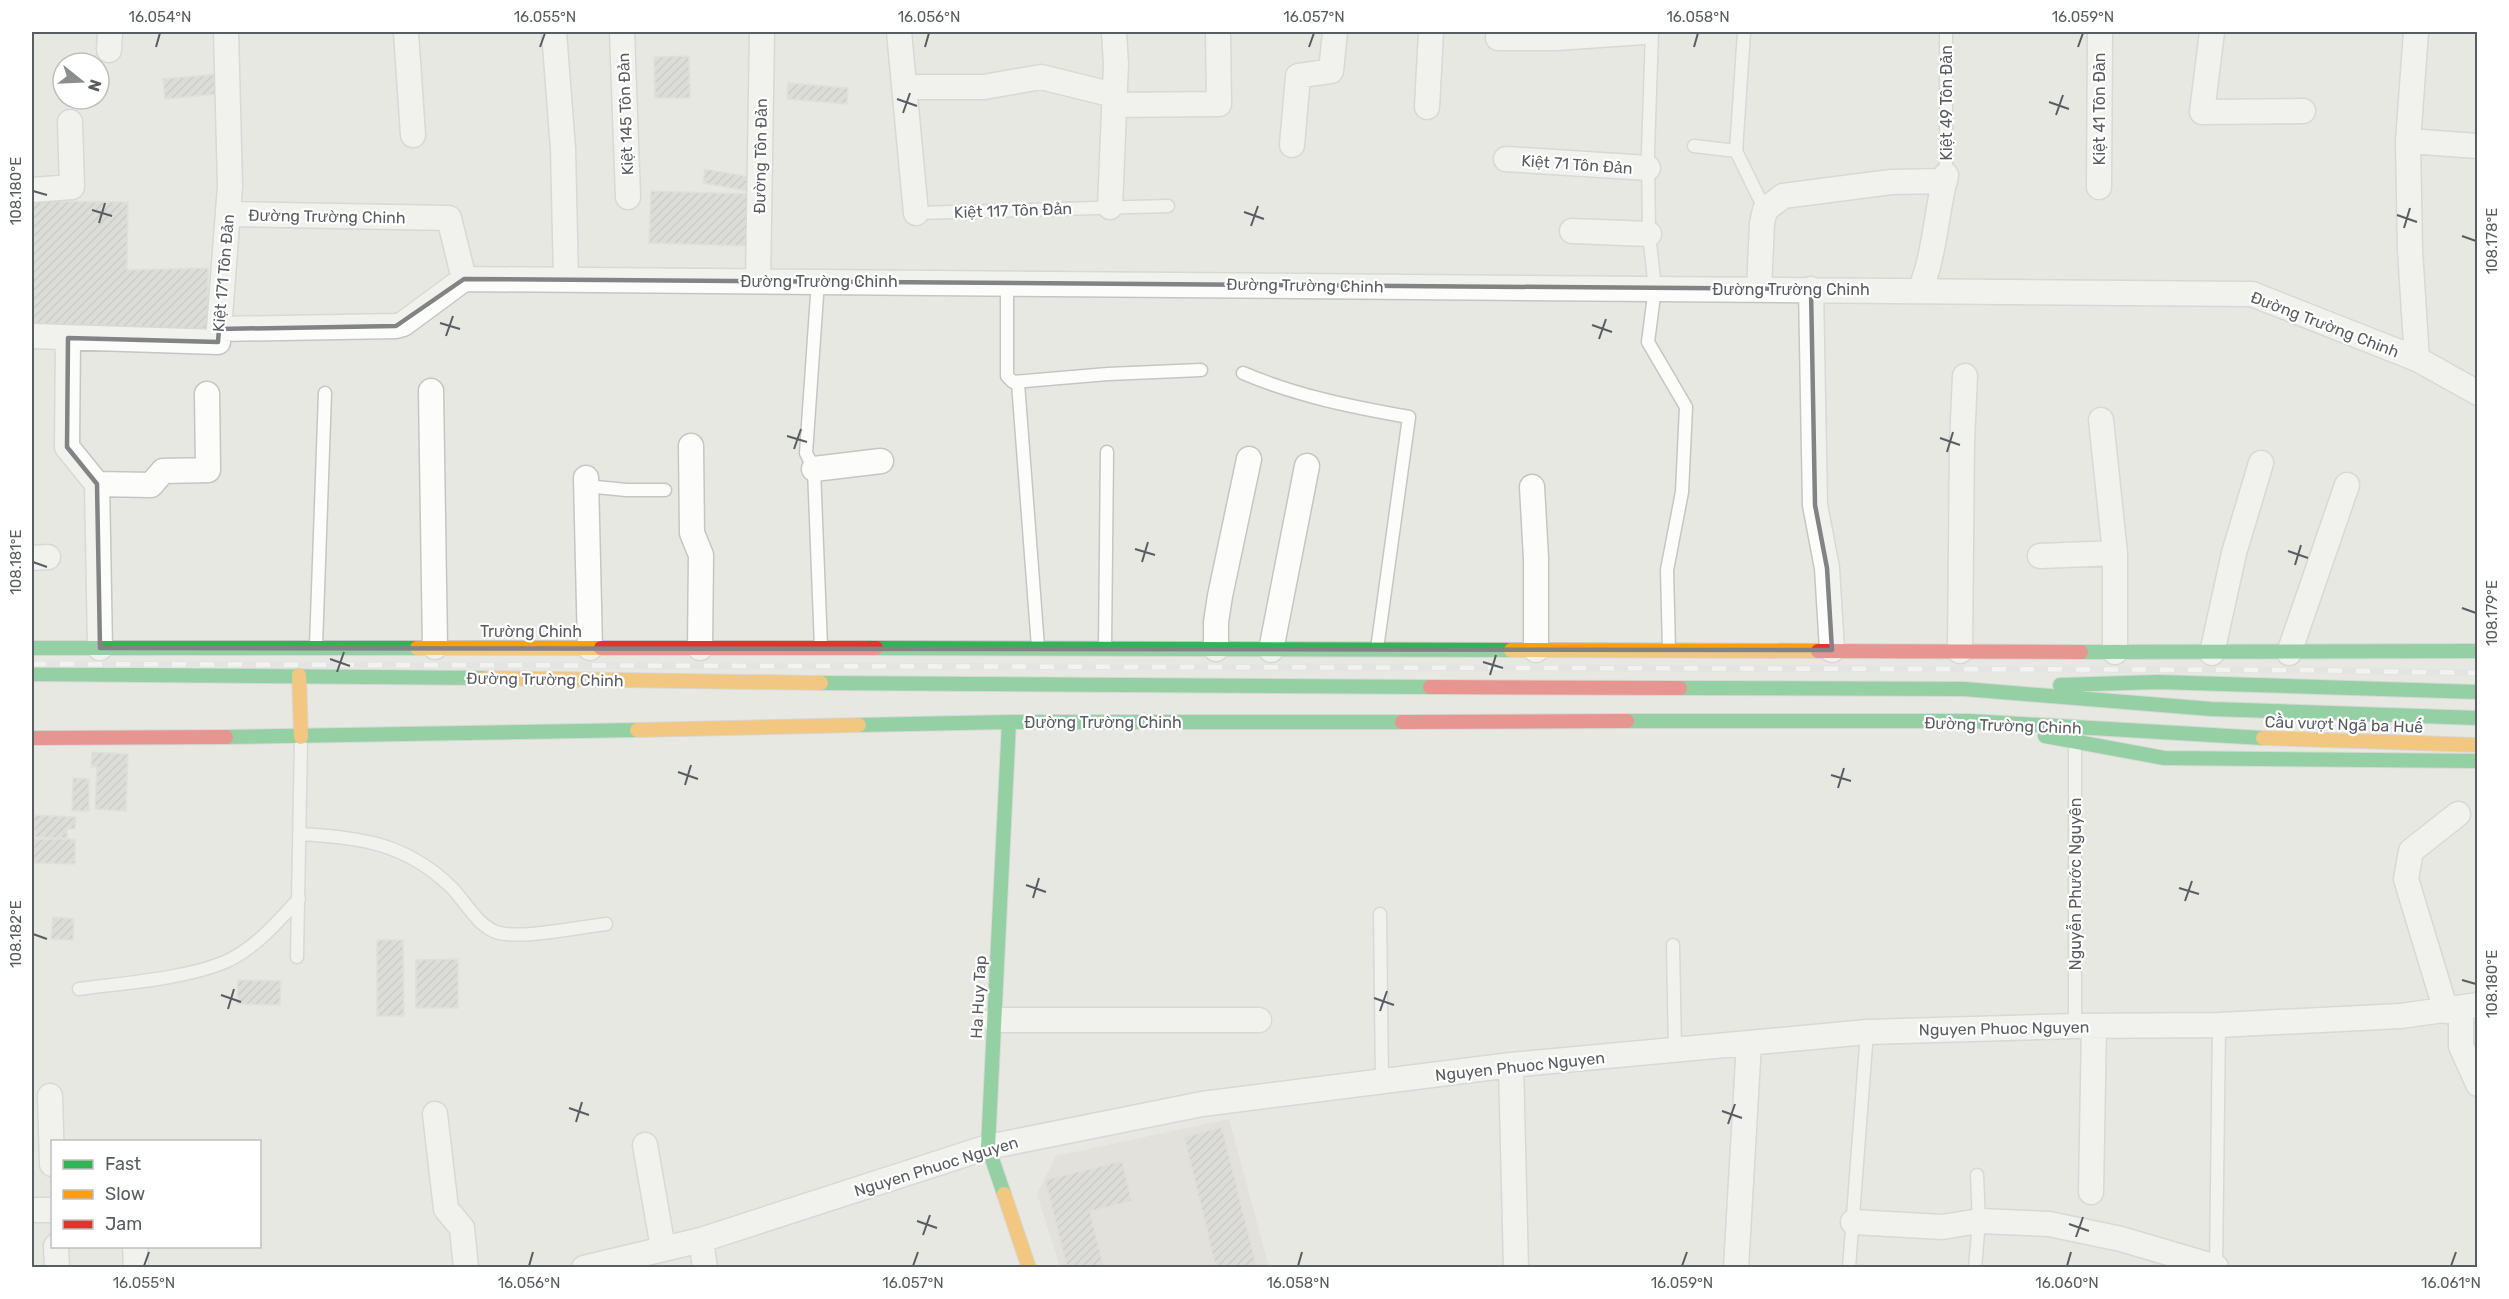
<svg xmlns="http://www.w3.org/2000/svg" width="2509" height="1299" font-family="Rubik,sans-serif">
	<defs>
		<pattern id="building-hatch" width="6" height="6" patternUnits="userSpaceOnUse" patternTransform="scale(1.5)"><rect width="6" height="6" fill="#cfcfcc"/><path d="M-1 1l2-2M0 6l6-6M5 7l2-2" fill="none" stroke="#ababa9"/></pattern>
	</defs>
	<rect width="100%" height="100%" fill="#e8e8e3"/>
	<path fill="#dcdad3" d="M1229,1119L1269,1267H1060L1037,1194L1056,1156Z"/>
	<path fill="url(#building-hatch)" stroke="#d8d6d2" stroke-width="1.5" d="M689,56L690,98H655L654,57Z
		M218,74L219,94L165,99L163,79Z
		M788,83L848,88L847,104L787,99Z
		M705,169L750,177L747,191L703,183Z
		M651,191L751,194L749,246L649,243Z
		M32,201L128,202L127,270L208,268V330L32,323Z
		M92,752L128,754L126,811L95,809L97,767H91Z
		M73,778L89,779V811H72Z
		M34,815L76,817L75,829H67V838L34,837Z
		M34,839H75V864L33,863Z
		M53,917L74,919L73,940L51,939Z
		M377,940H403L404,1016H377Z
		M458,959V1008H416V960Z
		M238,980L281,981L280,1005L237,1004Z
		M1222,1127L1256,1264L1241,1268H1216L1184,1137Z
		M1122,1161L1132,1201L1090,1211L1104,1268H1067L1045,1180Z"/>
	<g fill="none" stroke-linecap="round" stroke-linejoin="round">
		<g stroke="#c5c5c5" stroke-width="15">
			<path id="lane" d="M1652,32L1648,151L1649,234L1655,288L1648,342L1686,407L1682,492L1667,570L1669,650
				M1744,32L1736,151L1765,210
				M1946,32V175
				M1694,146L1736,151
				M916,213L1168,206
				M818,281L806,453L814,469L821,647
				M1007,282V376L1013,382L1108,374L1201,370
				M1243,373C1297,396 1352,407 1409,417L1377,649
				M1018,383L1038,647
				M586,486L626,490H665
				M316,646L325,393
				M1105,647L1107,452
				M299,834C359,837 406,843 451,887C465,901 477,925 496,932C518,940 580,927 606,924
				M1380,914L1382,1082
				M1673,945L1675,1050
				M297,957L301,739
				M79,989C123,983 184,979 225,962C255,949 277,922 299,899
				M2075,1026V744
				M1849,1268L1867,1032
				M1975,1268L1979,1221L1977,1175
				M2216,1268L2219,1025"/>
		</g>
		<g stroke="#c5c5c5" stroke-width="27">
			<path id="street" d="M406,32L413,135
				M554,32L563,149L566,279
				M622,32L628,197
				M899,32L916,213
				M2212,32L2202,112L2303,111
				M2416,32L2408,141L2410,250L2417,359
				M1498,38H1557L1643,32
				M109,50L110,32
				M904,87H984L1041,77L1114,95
				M1114,105L1219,104L1218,32
				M1427,107L1431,32
				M2408,141L2478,146
				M1292,145L1298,76L1331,71L1335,32
				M1506,159L1648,168
				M2099,187L2100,32
				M32,190L72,187L70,122
				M1110,207L1116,64L1114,32
				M228,214L449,218L464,279L2252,294L2417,359L2478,393
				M1572,231L1649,234
				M758,280L762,32
				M1759,289L1762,223L1765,210L1783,196L1891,182L1945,181
				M1811,289L1815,505L1827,568L1832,650
				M1920,290C1935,255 1936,212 1946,175
				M219,329L396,326L403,324L464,279
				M32,336L218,342L230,186L226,32
				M68,338L67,447L97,484L100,648
				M431,391L435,647
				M2101,420L2115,553V652
				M691,446L692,533L701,555L700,648
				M814,469L881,461
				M586,478L590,648
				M97,484L151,485L163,471L208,470L207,394
				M1532,487L1536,558V650
				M2040,556L2115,553
				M32,558L48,557
				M1216,649V622L1220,596L1249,459
				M1271,650L1307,466
				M1960,651L1962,442L1965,376
				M2212,653L2234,553L2261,463
				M2289,653L2347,485
				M2461,1008V1046L2478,1084
				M2446,1011L2406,879L2411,851L2458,814
				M994,1020H1259
				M1511,1065L1516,1268
				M50,1096L52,1164
				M435,1114L446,1209L462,1228L466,1268
				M645,1145L663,1248
				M2091,1192L2094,1026
				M32,1210H52
				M1853,1222L1942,1227L1979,1221L2049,1224L2121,1239L2216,1267
				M701,1240L705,1268
				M56,1246L57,1268
				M135,1246L136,1268
				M584,1268L701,1240L988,1147L1202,1104L1511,1065L1867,1032L2075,1026L2219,1025L2401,1016L2478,1005
				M1736,1268L1749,1043"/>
		</g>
		<g stroke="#c4c5c3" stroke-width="16">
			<path id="fast" d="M32,648H417
				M876,648L1511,650
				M2081,652L2478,651
				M32,674L485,678
				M821,683L1430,687
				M2060,685L2158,682L2478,692
				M1680,688L1964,689L2211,709L2478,718
				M1627,721H1970L2263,738
				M859,725L1009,722H1402
				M2045,736L2164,758L2478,761
				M226,737L637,730
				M1004,1194L988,1147L1009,722"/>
		</g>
		<g stroke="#c4c5c3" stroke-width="16">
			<path id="slow" d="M417,648H601
				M1511,650L1818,651
				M299,675L301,737
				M485,678L821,683
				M637,730L859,725
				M2263,738L2478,745
				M1004,1194L1029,1268"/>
		</g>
		<g stroke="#c4c5c3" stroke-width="16">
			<path id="jam" d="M601,648H876
				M1818,651L2081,652
				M1430,687L1680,688
				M1402,722L1627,721
				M32,738L226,737"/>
		</g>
		<use href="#lane" stroke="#fcfcfb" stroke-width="12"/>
		<use href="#street" stroke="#fcfcfb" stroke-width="24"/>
		<use href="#fast" stroke="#30b455" stroke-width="14"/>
		<use href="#slow" stroke="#ff9f0a" stroke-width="14"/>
		<use href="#jam" stroke="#e5322d" stroke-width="14"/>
		<g stroke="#e1e1e0" stroke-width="7">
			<path id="rail" d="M32,664L2299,670L2478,673"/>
		</g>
		<use href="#rail" stroke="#fff" stroke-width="4.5" stroke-dasharray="14" stroke-linecap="butt"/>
	</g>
	<path d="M0 0H2509V1299H0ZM464,279L1811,289L1815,505L1827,568L1832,650L100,648L97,484L67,447L68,338L218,342L219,329L396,326Z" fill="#e8e8e3" fill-opacity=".55" fill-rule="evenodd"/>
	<path fill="none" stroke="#818385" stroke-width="4.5" stroke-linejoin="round" d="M464,279L1811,289L1815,505L1827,568L1832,650L100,648L97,484L67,447L68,338L218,342L219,329L396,326Z"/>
	<path fill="none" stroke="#595c61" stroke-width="2" d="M156,47L160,33M540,47L545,33M925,47L929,33M1309,47L1314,33M1694,47L1698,33M2078,47L2083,33M897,99L917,106M2049,102L2069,109M903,113L910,93M2056,115L2063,95M33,191L47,195M92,210L112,216M1244,212L1264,219M2397,215L2417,222M99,223L105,203M1251,226L1258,206M2404,228L2410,208M2462,236L2476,241M440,323L460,329M1592,325L1612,332M446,336L453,316M1599,339L1606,319M787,436L807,442M1940,438L1960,445M794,449L801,429M1947,452L1953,432M1135,549L1155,555M2288,551L2308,558M33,562L47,567M1142,562L1148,542M2295,565L2301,545M2462,608L2476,613M330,659L350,666M1483,662L1503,668M337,672L344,652M1490,675L1496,655M678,772L698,779M1831,775L1851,781M685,785L691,765M1838,788L1844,768M1026,885L1046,892M2179,888L2199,894M1033,898L1039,878M2185,901L2192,881M33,934L47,939M2462,980L2476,984M221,995L241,1002M1374,998L1394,1005M228,1009L234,989M1380,1011L1387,991M569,1108L589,1115M1722,1111L1742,1118M576,1122L582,1102M1728,1124L1735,1104M917,1221L937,1228M2069,1224L2089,1231M923,1235L930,1215M2076,1237L2083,1217M144,1266L149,1252M529,1266L533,1252M913,1266L918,1252M1298,1266L1302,1252M1682,1266L1687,1252M2067,1266L2071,1252M2451,1266L2456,1252"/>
	<g text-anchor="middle" stroke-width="4.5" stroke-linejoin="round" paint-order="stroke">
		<g font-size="16" fill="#595c61" stroke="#fff">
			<text transform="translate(1946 103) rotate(-90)" y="6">Kiệt 49 Tôn Đản</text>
			<text transform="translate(2099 109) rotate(-90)" y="6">Kiệt 41 Tôn Đản</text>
			<text transform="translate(625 114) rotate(-92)" y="6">Kiệt 145 Tôn Đản</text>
			<text transform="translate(760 156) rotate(-89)" y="6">Đường Tôn Đản</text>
			<text transform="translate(1577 164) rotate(4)" y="6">Kiệt 71 Tôn Đản</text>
			<text transform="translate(1013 210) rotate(-2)" y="6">Kiệt 117 Tôn Đản</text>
			<text transform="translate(327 216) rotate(1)" y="6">Đường Trường Chinh</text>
			<text transform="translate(223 273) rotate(-85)" y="6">Kiệt 171 Tôn Đản</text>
			<text x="819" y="287">Đường Trường Chinh</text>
			<text transform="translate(1305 285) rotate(1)" y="6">Đường Trường Chinh</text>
			<text x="1791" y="295">Đường Trường Chinh</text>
			<text transform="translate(2325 324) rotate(21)" y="6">Đường Trường Chinh</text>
			<text x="531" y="637">Trường Chinh</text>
			<text transform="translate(545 679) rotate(1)" y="6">Đường Trường Chinh</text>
			<text x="1103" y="728">Đường Trường Chinh</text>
			<text transform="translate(2344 724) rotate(2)" y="6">Cầu vượt Ngã ba Huế</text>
			<text transform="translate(2003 725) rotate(2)" y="6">Đường Trường Chinh</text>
			<text transform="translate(2075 884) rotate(-90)" y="6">Nguyễn Phước Nguyên</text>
			<text transform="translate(978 997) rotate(-87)" y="6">Ha Huy Tap</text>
			<text transform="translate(2004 1028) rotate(-1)" y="6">Nguyen Phuoc Nguyen</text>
			<text transform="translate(1520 1066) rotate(-6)" y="6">Nguyen Phuoc Nguyen</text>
			<text transform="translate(936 1166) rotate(-17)" y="6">Nguyen Phuoc Nguyen</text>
		</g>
	</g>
	<rect width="2509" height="1299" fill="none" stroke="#ffffff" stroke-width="66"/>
	<rect x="51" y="1140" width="210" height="108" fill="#ffffff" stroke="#bdbec0" stroke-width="1.5"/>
	<rect x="63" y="1160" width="30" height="9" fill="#30b455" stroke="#bdbec0" stroke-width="1.5"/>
	<text x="105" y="1170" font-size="18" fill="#595c61">Fast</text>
	<rect x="63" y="1190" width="30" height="9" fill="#ff9f0a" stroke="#bdbec0" stroke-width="1.5"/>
	<text x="105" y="1200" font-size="18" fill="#595c61">Slow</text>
	<rect x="63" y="1220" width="30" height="9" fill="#e5322d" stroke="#bdbec0" stroke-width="1.5"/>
	<text x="105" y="1230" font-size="18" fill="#595c61">Jam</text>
	<g transform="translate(81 81) rotate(108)"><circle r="28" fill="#ffffff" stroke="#bdbec0" stroke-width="1.5"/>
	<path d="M0-4.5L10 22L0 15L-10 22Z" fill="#8b8d8e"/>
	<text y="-9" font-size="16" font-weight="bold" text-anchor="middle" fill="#595c61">N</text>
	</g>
	<rect x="33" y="33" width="2443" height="1233" fill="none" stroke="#595c61" stroke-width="2"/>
	<g font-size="15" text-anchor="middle" fill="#595c61">
		<text x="160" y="22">16.054°N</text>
		<text x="545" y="22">16.055°N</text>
		<text x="929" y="22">16.056°N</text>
		<text x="1314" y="22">16.057°N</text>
		<text x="1698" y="22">16.058°N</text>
		<text x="2083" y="22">16.059°N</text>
		<text transform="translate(16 191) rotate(-90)" y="5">108.180°E</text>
		<text transform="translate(2492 241) rotate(-90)" y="5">108.178°E</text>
		<text transform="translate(16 562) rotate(-90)" y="5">108.181°E</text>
		<text transform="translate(2492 613) rotate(-90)" y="5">108.179°E</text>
		<text transform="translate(16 934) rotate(-90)" y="5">108.182°E</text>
		<text transform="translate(2492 984) rotate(-90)" y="5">108.180°E</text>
		<text x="144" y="1288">16.055°N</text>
		<text x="529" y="1288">16.056°N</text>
		<text x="913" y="1288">16.057°N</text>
		<text x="1298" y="1288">16.058°N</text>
		<text x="1682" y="1288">16.059°N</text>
		<text x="2067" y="1288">16.060°N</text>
		<text x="2451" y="1288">16.061°N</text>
	</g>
</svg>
